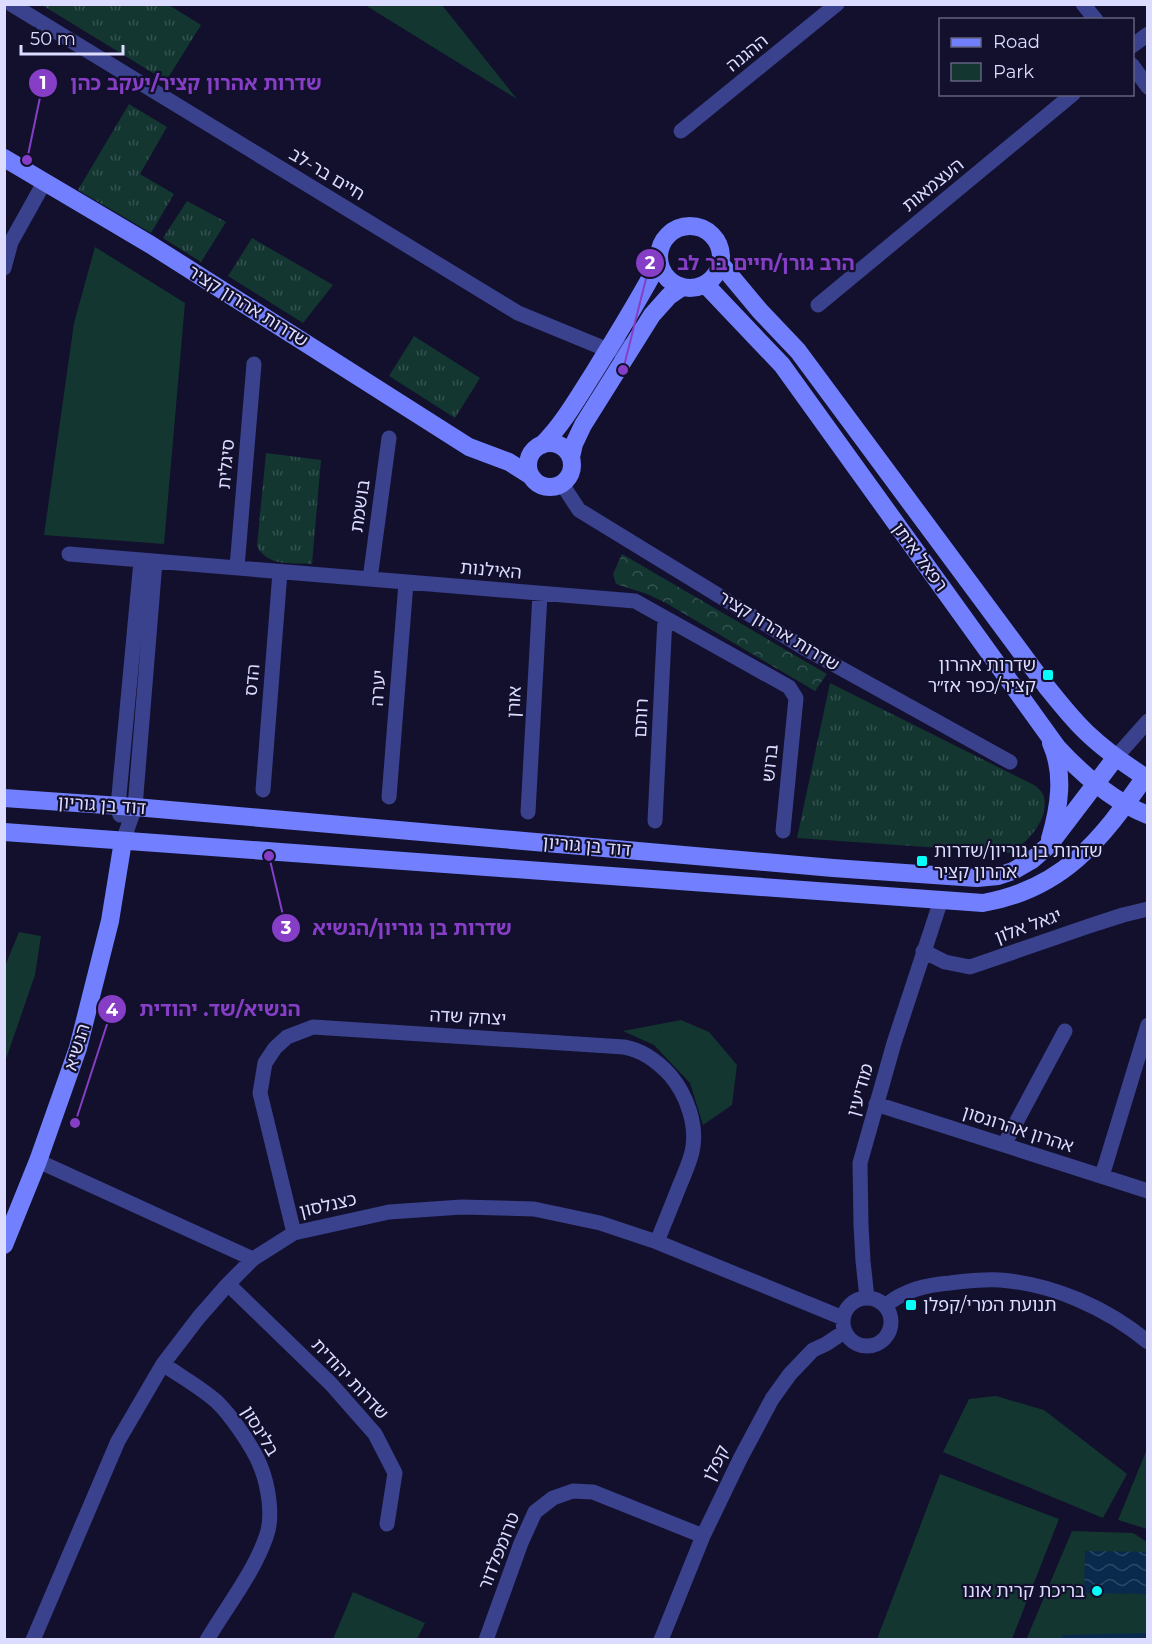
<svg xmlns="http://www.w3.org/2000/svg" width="1152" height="1644" font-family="Montserrat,'Noto Sans Hebrew',sans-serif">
	<defs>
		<pattern id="grass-tufts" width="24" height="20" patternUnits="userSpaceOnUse" patternTransform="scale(1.5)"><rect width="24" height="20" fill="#133631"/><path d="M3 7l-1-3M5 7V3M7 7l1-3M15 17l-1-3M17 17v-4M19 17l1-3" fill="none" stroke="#355250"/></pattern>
		<pattern id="forest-crowns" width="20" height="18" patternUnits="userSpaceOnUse" patternTransform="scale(1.5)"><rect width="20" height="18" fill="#133631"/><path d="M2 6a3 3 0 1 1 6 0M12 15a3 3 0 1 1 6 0" fill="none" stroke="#355250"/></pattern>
		<pattern id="water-waves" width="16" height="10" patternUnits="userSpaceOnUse" patternTransform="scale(1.5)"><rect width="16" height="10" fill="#092a4c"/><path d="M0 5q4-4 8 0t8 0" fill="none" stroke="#2c4867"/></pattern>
	</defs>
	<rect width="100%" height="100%" fill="#12102c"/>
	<path fill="url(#grass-tufts)" d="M42,5H169L201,25L166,81Z
		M129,104L167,127L140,174L174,194L151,233L78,190Z
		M187,201L226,222L201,262L163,238Z
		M252,238L333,285L303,323L228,276Z
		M414,336L480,378L455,418L389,376Z
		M266,453L321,460L312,564C293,563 267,567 257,546Z
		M830,683L1036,786C1039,789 1043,793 1044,797C1049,821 1028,840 1012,853L797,838Z"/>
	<path fill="url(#forest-crowns)" d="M622,554L827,674L815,691L666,603L647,594L616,584L613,574Z"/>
	<path fill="#133631" d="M365,5H442L517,99Z
		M95,247L185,303L164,544L44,535L74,323Z
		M19,932L41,936L35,975L6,1059L4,1058L5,966Z
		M681,1020L709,1032L737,1065L732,1105L703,1125L690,1083L654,1045L623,1031Z
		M996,1396L1044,1410L1127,1474L1103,1518L943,1452L969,1399Z
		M1147,1449V1529L1118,1520Z
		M940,1474L1059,1519L1012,1639H877Z
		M1072,1531L1133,1533L1147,1542V1639L1026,1640Z
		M353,1592L425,1623L417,1639H333Z"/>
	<path fill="url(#water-waves)" d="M1085,1551L1147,1552V1594L1084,1593Z
		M1147,1633V1639H1063L1062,1635Z"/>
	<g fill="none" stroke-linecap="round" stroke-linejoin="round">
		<path stroke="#3a418d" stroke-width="15" d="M11,4L518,313L608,350L623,349L631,345
			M1083,4L1096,20
			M1132,46L1148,34
			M1132,65L1148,87
			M681,131L837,4
			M4,268L11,242L45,181
			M818,305L1073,94
			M562,484L579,510L806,649L1010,762
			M69,554L635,601L789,687L796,698L783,831
			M237,567L254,364
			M370,579L389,438
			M1116,757L1148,721
			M263,790L280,572
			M389,797L406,583
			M528,812L540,594
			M120,815L118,806L141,561
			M655,821L665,618
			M123,841L135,807L155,562
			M923,951L945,962L970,967L1089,926L1123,915L1148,909
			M876,1104L1148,1191
			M1004,1145L1065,1031
			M38,1161L253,1259
			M1102,1176L1148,1025
			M294,1233L260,1093L265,1063L275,1048L287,1037L313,1027L624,1047C642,1050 658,1062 670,1075C687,1095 698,1126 692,1152C689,1164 684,1175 679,1187C672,1205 664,1224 657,1242
			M228,1284L331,1384L375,1434L395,1473L387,1524
			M843 1322a24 24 0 1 1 48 0a24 24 0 1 1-48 0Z
			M867,1298L863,1261L861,1225L860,1163L894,1043L941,900
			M885,1306C904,1290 926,1285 950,1283C966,1281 983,1279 1000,1280C1053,1284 1107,1308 1148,1342
			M163,1364C180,1376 200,1387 216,1401C230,1414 253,1447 260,1465C268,1484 274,1517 266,1537C253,1574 227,1606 207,1640
			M33,1640L118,1441L163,1364L199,1317L228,1284L253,1259L294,1233L389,1212L462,1207L534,1209L600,1223L657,1242L843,1318
			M486,1640L521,1543L535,1512L553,1498L573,1491L593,1492L703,1536
			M661,1640L703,1536L740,1459L772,1399L790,1374L813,1350L826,1344L844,1332"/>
		<path stroke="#7280ff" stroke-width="18" d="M4,158L151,245L469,447L509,462L531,476
			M659 257a31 31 0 1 1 62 0a31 31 0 1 1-62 0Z
			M720,263L760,311L798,351L1046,686C1059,702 1072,719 1087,733C1105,750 1126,765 1148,779
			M705,284L782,365L1057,747C1081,773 1114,802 1148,815
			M528 465a22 22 0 1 1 44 0a22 22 0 1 1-44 0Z
			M542,445C563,424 577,399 593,374C616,337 639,300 659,262
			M571,457L574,444L583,425L652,315L669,296L682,287
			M4,798L135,807L833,868L977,878L998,876L1013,871L1032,860L1049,845L1116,757
			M4,832L983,903C1063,889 1101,840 1145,777
			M1050,839C1059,808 1065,774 1051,743
			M4,1245L38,1161L78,1048L110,921L123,841"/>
	</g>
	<g fill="#07fffa" stroke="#12102c" stroke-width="2">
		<rect x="1042" y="669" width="12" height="12" rx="3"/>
		<rect x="916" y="855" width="12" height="12" rx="3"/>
		<rect x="905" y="1299" width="12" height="12" rx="3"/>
		<circle cx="1097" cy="1591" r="6"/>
	</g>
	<g text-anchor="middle" stroke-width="4.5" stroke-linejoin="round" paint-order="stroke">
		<g font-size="18" fill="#dbdcff" stroke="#12102c">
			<text transform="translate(747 53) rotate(-39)" y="6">ההגנה</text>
			<text transform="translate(327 174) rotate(31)" y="6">חיים בר-לב</text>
			<text transform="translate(933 185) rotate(-39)" y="6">העצמאות</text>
			<text transform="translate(248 306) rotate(32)" y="6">שדרות אהרון קציר</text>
			<text transform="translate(226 464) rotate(-85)" y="6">סיגלית</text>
			<text transform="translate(360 506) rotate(-82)" y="6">בושמת</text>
			<text transform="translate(920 557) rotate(54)" y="6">רפאל איתן</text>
			<text transform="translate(491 570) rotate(5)" y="6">האילנות</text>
			<text transform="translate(779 631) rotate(31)" y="6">שדרות אהרון קציר</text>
			<text transform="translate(252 680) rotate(-85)" y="6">הדס</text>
			<text transform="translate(378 688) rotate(-86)" y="6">יערה</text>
			<text transform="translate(514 702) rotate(-87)" y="6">אורן</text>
			<text transform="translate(641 718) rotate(-87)" y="6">רותם</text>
			<text transform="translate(770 763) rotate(-84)" y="6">ברוש</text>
			<text transform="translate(102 805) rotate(4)" y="6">דוד בן גוריון</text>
			<text transform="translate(587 846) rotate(5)" y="6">דוד בן גוריון</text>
			<text transform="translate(1028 926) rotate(-20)" y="6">יגאל אלון</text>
			<text transform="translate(468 1017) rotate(3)" y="6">יצחק שדה</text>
			<text transform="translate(77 1047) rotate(-73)" y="6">הנשיא</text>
			<text transform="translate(860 1090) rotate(-74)" y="6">מודיעין</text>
			<text transform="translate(1018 1129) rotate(18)" y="6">אהרון אהרונסון</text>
			<text transform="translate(328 1205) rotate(-13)" y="6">כצנלסון</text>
			<text transform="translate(350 1379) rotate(47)" y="6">שדרות יהודית</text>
			<text transform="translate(260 1431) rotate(59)" y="6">בלינסון</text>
			<text transform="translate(716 1463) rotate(-64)" y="6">קפלן</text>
			<text transform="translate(499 1551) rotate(-68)" y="6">טרומפלדור</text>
		</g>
		<g font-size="18" fill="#dbdcff" stroke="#12102c" text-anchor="end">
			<text x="1036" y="671">שדרות אהרון<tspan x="1036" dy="21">קציר/כפר אז״ר</tspan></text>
			<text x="934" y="857" text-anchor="start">שדרות בן גוריון/שדרות<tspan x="934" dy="21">אהרון קציר</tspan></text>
			<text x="923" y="1311" text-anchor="start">תנועת המרי/קפלן</text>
			<text x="1085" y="1597">בריכת קרית אונו</text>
		</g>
	</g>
	<path fill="none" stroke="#853ec5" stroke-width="2" d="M27 160L43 83M623 370L650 263M269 856L286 928M75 1123L112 1009"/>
	<g fill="#853ec5" stroke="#12102c" stroke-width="2">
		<circle cx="27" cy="160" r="6"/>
		<circle cx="623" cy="370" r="6"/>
		<circle cx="269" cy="856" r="6"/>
		<circle cx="75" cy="1123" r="6"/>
		<circle cx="43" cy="83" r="15"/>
		<circle cx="650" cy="263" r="15"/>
		<circle cx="286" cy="928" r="15"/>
		<circle cx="112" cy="1009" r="15"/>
	</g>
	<g font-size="18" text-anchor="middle" font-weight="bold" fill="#fff">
		<text x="43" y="89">1</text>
		<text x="650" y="269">2</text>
		<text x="286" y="934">3</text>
		<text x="112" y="1016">4</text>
	</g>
	<g font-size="20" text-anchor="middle" font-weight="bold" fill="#853ec5" stroke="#12102c" stroke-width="4.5" stroke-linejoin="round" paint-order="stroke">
		<text x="196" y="90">שדרות אהרון קציר/יעקב כהן</text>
		<text x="766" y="270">הרב גורן/חיים בר לב</text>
		<text x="412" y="935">שדרות בן גוריון/הנשיא</text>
		<text x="220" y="1016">הנשיא/שד. יהודית</text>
	</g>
	<rect width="1152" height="1644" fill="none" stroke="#dbdcff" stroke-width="12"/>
	<rect x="939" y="18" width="195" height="78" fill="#12102c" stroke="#626280" stroke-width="1.5"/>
	<rect x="951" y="38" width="30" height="9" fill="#7280ff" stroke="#626280" stroke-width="1.5"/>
	<text x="993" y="48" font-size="18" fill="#dbdcff">Road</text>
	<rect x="951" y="63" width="30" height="18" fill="#133631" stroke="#626280" stroke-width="1.5"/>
	<text x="993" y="78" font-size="18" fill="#dbdcff">Park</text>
	<path d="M21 45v9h102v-9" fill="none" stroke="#dbdcff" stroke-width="3"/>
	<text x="30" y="45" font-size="18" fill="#dbdcff" stroke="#12102c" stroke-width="4.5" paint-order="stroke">50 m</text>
</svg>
